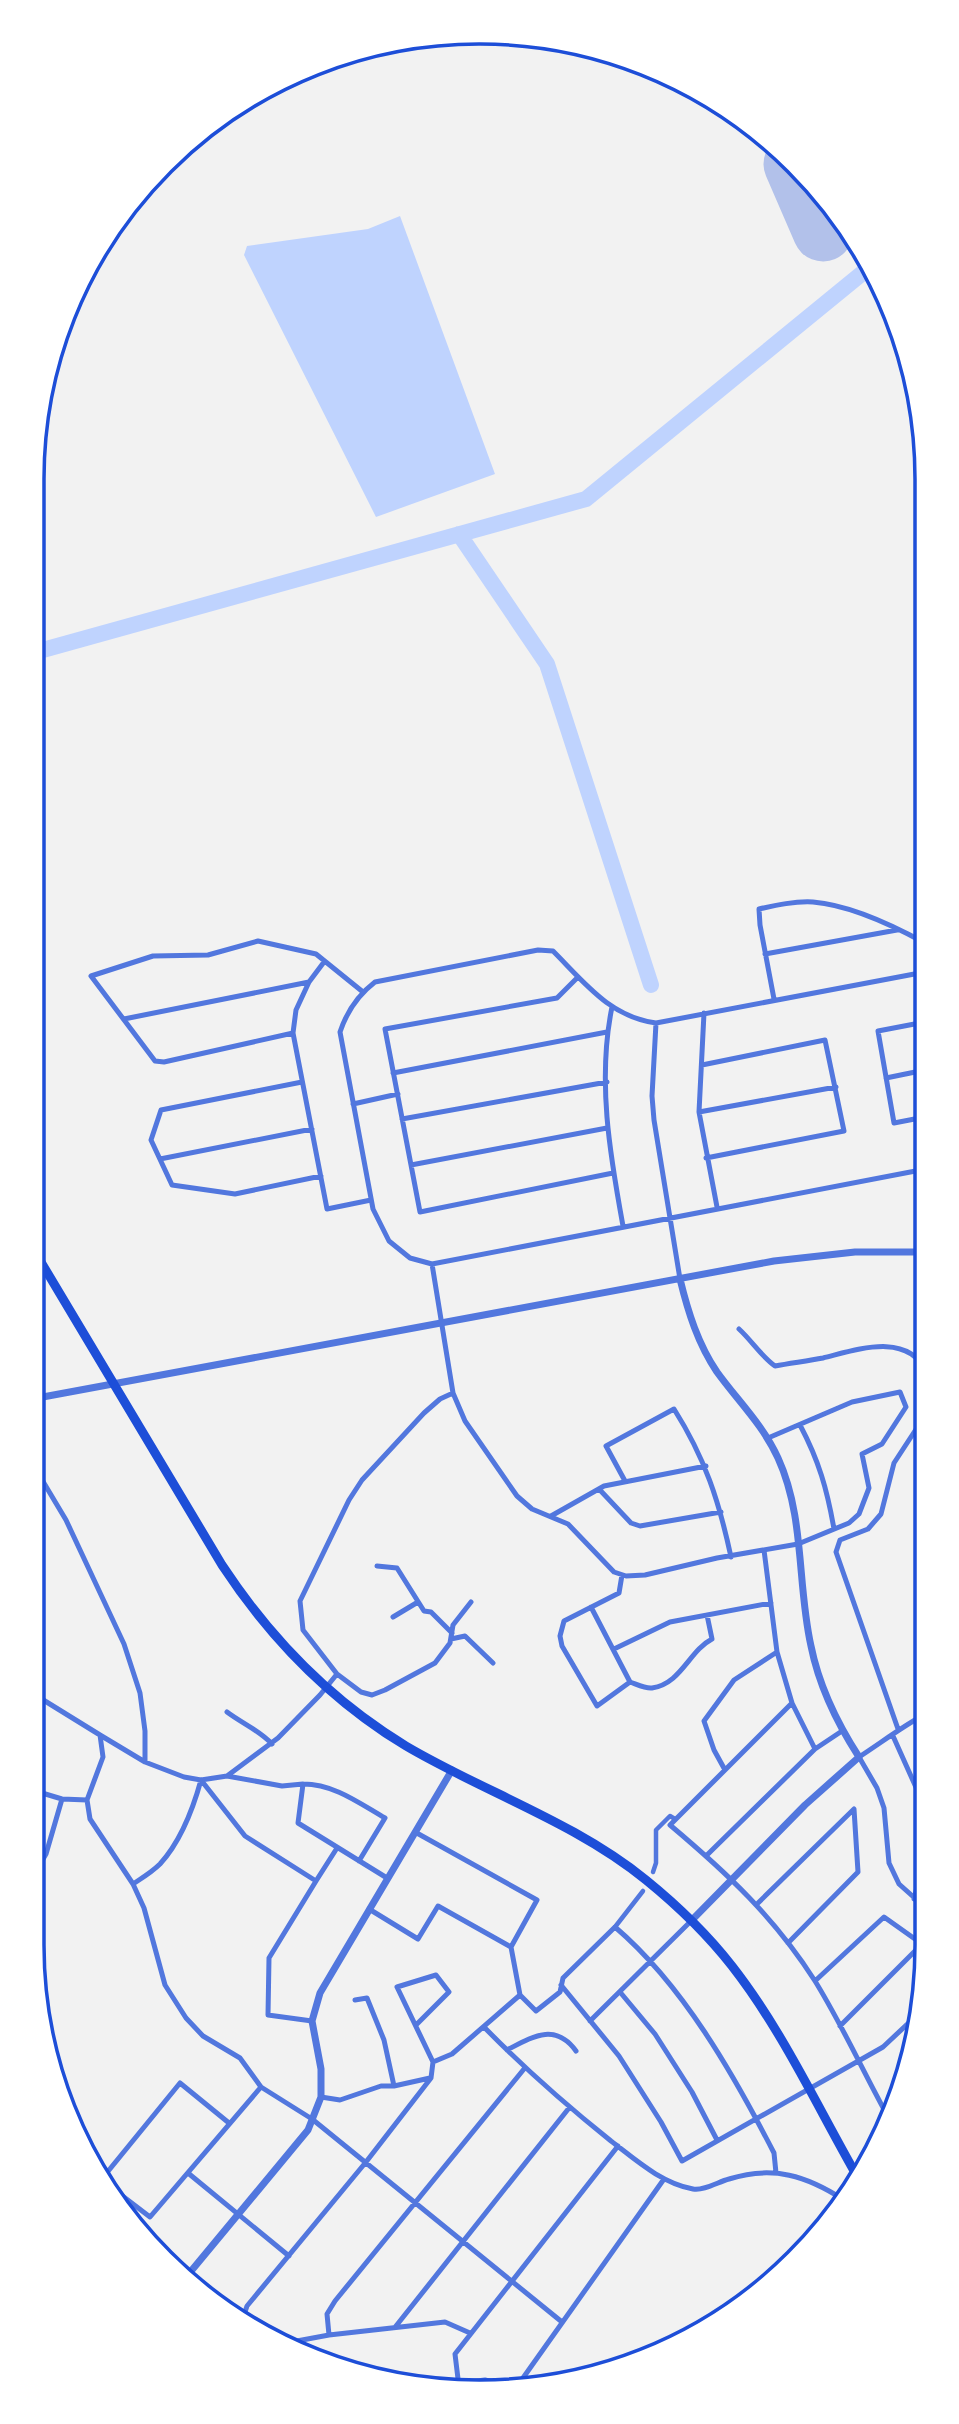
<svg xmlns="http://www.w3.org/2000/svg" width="959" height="2424" font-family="Manrope,sans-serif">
	<rect width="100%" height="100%" fill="#f2f2f2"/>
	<path fill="#bfd3fe" d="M400,216L495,474L376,517L244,255L247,246L368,229Z"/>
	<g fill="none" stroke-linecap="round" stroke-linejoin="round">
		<path stroke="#bfd3fe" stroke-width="16" d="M459,534L547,664L651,985
			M32,653L586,499L871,266"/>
		<path stroke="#b2c1ea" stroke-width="61" d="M794,164L823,231"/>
		<path stroke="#5277de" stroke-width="4.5" d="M653,1872L656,1863V1830L670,1816L675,1819
			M615,1927L643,1891"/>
		<path stroke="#5277de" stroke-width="5" d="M765,954L897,930
			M324,962L309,982L296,1010L293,1033L327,1209L371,1200
			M925,972L656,1023C610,1017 584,982 553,951L538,950L375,982C358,995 347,1011 340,1032L373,1209L389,1241L410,1258L432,1264L926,1169
			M578,977L557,998L385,1029L420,1212L613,1173
			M774,999L760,925L759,909C777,905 795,901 813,902C849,905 894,926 925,943
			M612,1007C597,1080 610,1155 623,1226
			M704,1013L699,1112L717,1207
			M124,1019L309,982
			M925,1022L878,1031L894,1123L925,1117
			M656,1023L652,1096L654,1120L680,1279
			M293,1033L164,1062L155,1061L91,976L153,956L208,955L258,941L316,954L363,992
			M702,1065L825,1040L844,1131L706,1158
			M393,1073L607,1032
			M886,1078L925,1070
			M302,1082L161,1110L151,1140L172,1185L235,1194L321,1176
			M353,1104L398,1094
			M699,1112L836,1087
			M402,1119L607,1082
			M160,1159L312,1129
			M411,1165L607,1128
			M432,1264L453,1393L465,1421L517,1496L532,1509L568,1524L614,1572L626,1576L645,1575L717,1558L798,1544L849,1523L859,1514L869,1488L862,1454L882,1444L906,1407L900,1392L852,1402L768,1438
			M739,1329C752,1341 761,1356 775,1366C791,1363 808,1361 823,1358C856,1350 908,1331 926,1372
			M800,1425C819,1461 827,1489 834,1529
			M32,1463L66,1520L124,1644L140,1693L145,1731V1762
			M625,1481L606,1446L674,1409C705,1458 719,1501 731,1557
			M599,1489L631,1523L640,1526L721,1512
			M551,1516L604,1486L706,1466
			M764,1550L777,1652L792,1703L815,1749
			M377,1566L397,1568L424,1611L431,1612L452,1633
			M622,1575L619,1593L564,1621L560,1636L562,1646L597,1706L630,1682
			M591,1607L630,1682C636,1684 646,1689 652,1688C681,1684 689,1651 712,1639L707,1615
			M393,1617L418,1602
			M451,1639L465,1636L493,1663
			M614,1649L670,1622L771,1603
			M337,1674L361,1692L372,1695L385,1690L435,1663L450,1643L453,1625L471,1602
			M32,1693L100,1735L103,1757L87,1800L90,1819L133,1884L144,1908L165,1985L186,2018L203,2036L240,2058L261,2087L312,2119L562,2322
			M792,1703L670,1825C727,1873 774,1917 815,1981C841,2023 862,2069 886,2113L891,2112
			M227,1712C243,1724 259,1730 272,1744
			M927,1713C903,1726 882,1742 859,1757L877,1788L884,1808L889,1863L899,1884L927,1909
			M898,1729L836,1552L840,1540L868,1529L881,1514L894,1463L926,1414
			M100,1735L145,1762L184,1777L201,1780L227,1776L278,1738L320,1695L337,1674L303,1630L300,1601L349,1500L362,1480L424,1413L440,1399L453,1393
			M893,1736L919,1794L918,1883L914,1899
			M725,1770L714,1750L704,1721L734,1680L777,1652
			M227,1776L282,1786L303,1784
			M201,1780L245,1836L316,1881L269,1958L268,2015L312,2021
			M32,1790L62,1799L87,1800
			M415,1832L537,1900L511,1947
			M707,1855L815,1749L842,1731
			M32,1859L42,1863
			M359,1861L385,1818C359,1803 334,1784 303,1784L298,1823L387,1878
			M32,1878L46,1854L62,1799
			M316,1881L337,1848
			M133,1884C142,1878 152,1872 160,1864C181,1841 193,1809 201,1780
			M757,1904L854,1809L858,1872L788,1943
			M369,1909L418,1939L438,1906L511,1947L520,1995L452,2054L433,2062
			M815,1981L884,1917L922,1944L840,2026
			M561,1985L619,2056L661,2122L682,2161L883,2047L916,2016
			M620,1992L655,2034L692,2092L717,2140
			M520,1995L536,2011L560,1992L563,1978L615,1927C683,1985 734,2075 774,2153L776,2173
			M355,2000L367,1998L384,2040L394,2086
			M590,2021L692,1920
			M484,2027C524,2068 566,2105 611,2141C636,2160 661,2183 693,2189C704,2191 718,2182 729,2179C773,2165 807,2176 844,2200
			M507,2050C532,2037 555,2022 576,2051
			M321,2097L340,2100L381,2086H394L430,2078
			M188,2173L289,2256
			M105,2175L180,2083L229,2123
			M112,2188L150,2217L261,2087
			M242,2321L247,2306L366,2162L431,2078L433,2062L397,1987L436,1975L449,1992L416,2025
			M396,2326L569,2108
			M329,2335L327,2314L335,2301L524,2069
			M286,2343L329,2335L445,2322L470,2333
			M518,2385L664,2179
			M459,2387L455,2354L618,2146
			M419,2388L485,2380L510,2386"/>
		<path stroke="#5277de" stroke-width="7" d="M680,1279C688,1312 698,1344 717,1372C738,1401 763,1425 778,1458C805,1517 797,1584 811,1646C819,1686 837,1723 859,1757L805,1805L692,1920
			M32,1399L774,1261L855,1252H926
			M187,2276L308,2130L321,2097V2069L312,2021L320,1993L452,1770"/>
		<path stroke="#1d4ed8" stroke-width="9" d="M32,1247L222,1565C270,1638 330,1700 406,1746C484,1792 575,1822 646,1880C678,1906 707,1934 732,1966C782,2030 817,2106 857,2176"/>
	</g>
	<path d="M0 0H959V2424H0ZM479 44H480A435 435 0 0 1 915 479V1945A435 435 0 0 1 480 2380H479A435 435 0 0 1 44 1945V479A435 435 0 0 1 479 44Z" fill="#fff" fill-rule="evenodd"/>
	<path fill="none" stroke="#1d4ed8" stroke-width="3.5" d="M479 44H480A435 435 0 0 1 915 479V1945A435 435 0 0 1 480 2380H479A435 435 0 0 1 44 1945V479A435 435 0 0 1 479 44Z"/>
</svg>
